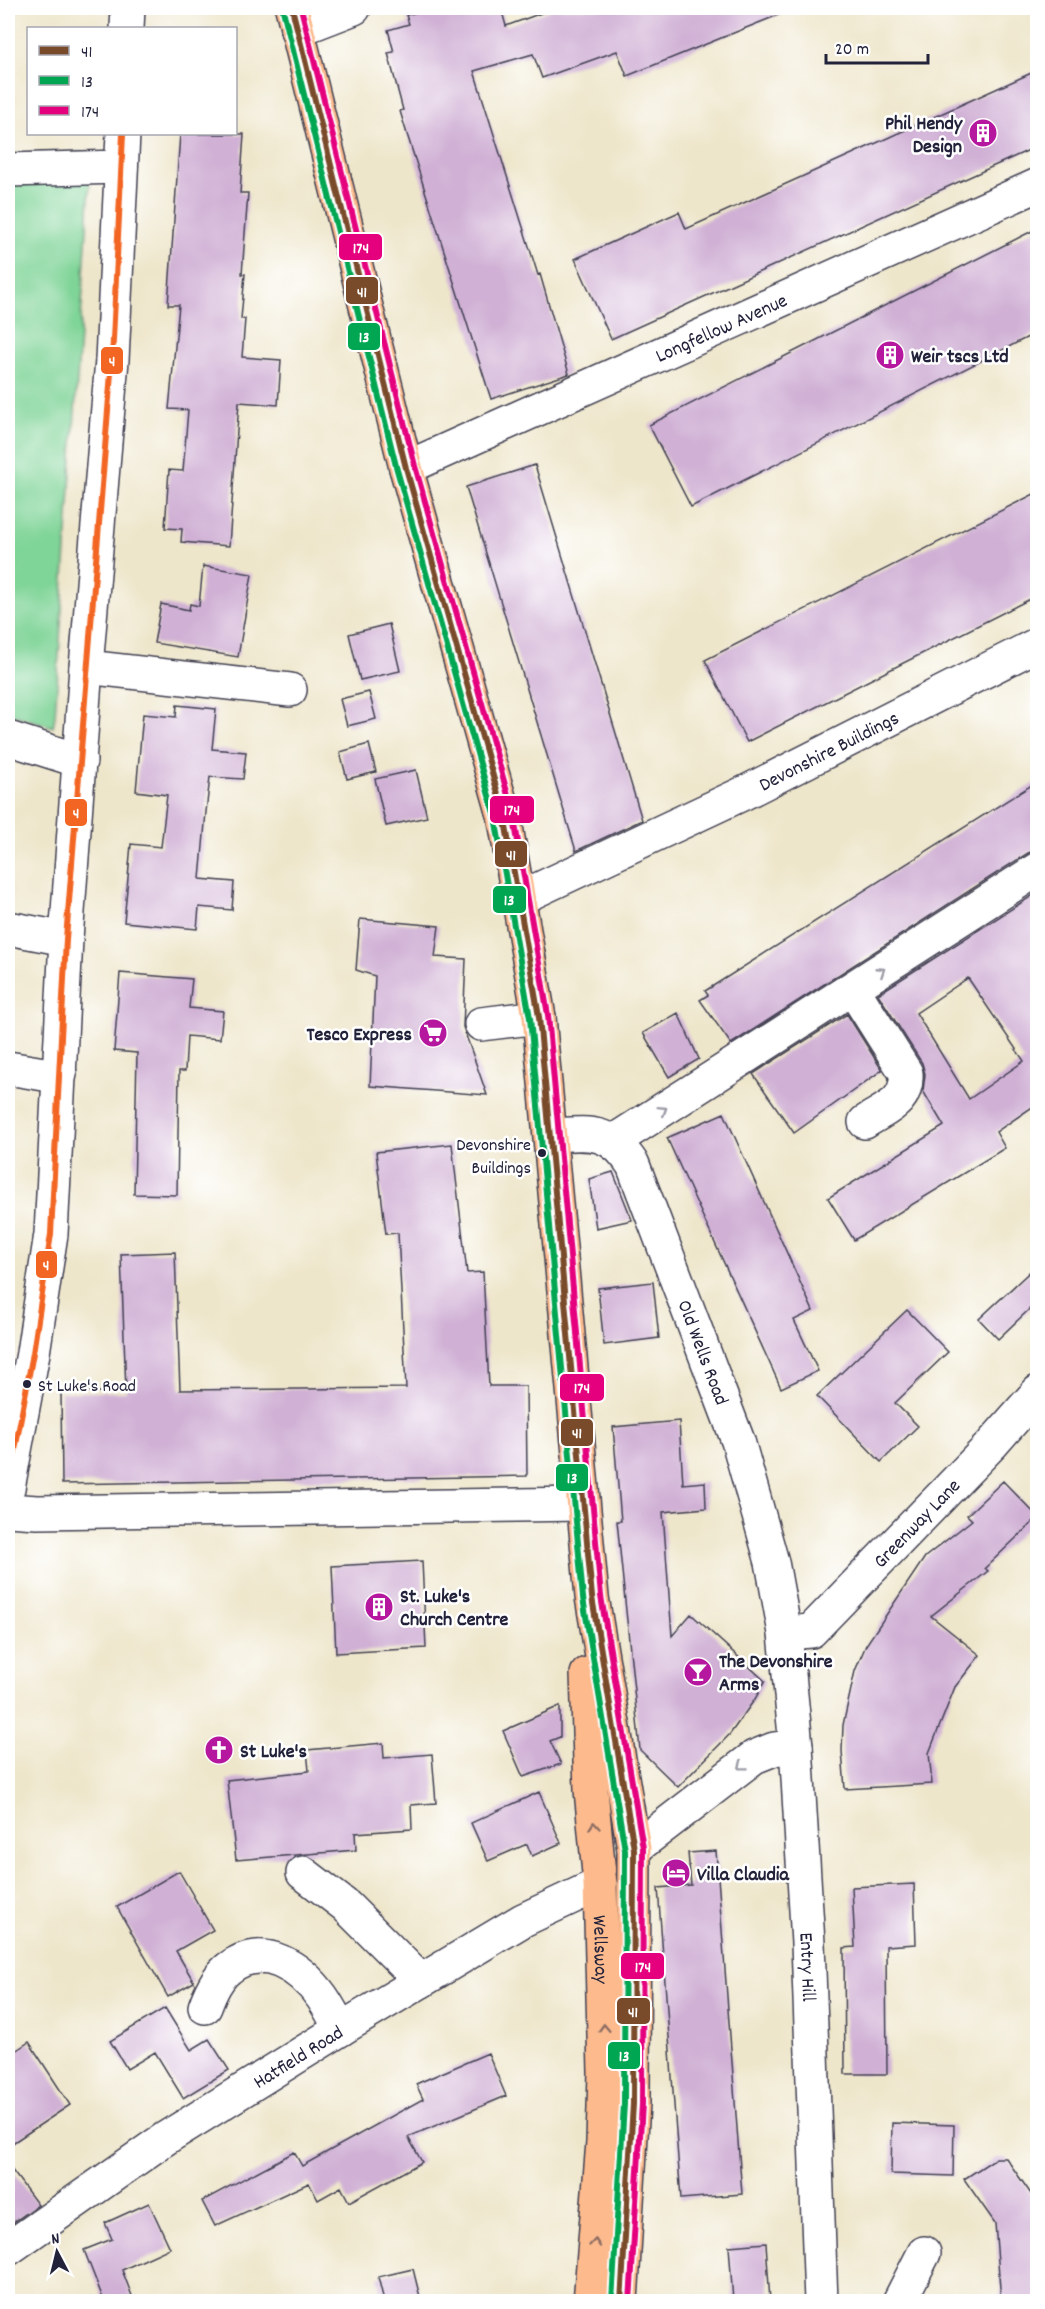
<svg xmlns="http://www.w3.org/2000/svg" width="1045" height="2309" font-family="Dekko,sans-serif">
	<rect width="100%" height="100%" fill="#fff"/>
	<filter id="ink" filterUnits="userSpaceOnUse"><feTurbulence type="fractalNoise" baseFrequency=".0167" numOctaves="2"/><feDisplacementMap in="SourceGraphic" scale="12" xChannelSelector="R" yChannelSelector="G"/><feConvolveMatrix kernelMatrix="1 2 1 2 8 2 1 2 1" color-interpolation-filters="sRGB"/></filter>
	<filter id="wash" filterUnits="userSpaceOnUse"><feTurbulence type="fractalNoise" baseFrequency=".008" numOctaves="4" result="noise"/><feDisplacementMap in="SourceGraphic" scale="24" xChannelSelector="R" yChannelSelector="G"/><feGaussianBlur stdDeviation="1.35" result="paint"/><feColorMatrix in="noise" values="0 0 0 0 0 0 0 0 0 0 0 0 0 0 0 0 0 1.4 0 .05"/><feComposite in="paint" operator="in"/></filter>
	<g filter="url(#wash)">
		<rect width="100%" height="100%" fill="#eee6cb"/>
		<path fill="#7fd497" stroke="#507b69" stroke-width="1.5" d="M92,152L55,716L53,727L8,713V154Z"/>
		<g id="blocks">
			<path fill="#d0b1d5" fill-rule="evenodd" d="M433,8H501L506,26L555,8L793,9L627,76L617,51L542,78L533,54L474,71L538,275L540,274L569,374L491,399L407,134L400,111L403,110L388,53L394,52L388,30L409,24L406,15Z
				M1038,70V146L611,339L575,259L679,212L686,229Z
				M180,134H244L240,193H248L242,274H245L241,319H245L242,357L281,360L278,405L239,402L229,546L181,542L182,529L165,528L169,470L183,471L188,410L169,409L179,305H168Z
				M1038,228V332L691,507L649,425Z
				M535,465L642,820L576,851L466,487Z
				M1038,492V595L747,742L705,660Z
				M203,566L252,574L238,657L154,643L161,604L189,610L190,604L199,606Z
				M389,624L400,671L360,680L349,634Z
				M369,692L376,719L347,726L340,699Z
				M177,705L216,709L212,749L246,752L243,779L210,777L206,812L200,879L234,882L232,910L199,907L197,929L124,922L131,844L161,847L167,795L136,791L143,714L176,717Z
				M369,744L376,772L347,779L340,752Z
				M416,770L427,817L386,826L375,779Z
				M1038,781V850L1028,853L731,1044L700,1000L708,995L705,991Z
				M1038,892V1103L996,1132L1005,1148L854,1240L828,1198L944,1126L923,1091L925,1074L922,1063L878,994ZM968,978L1024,1061L969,1099L916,1013Z
				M360,919L439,926L435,957L466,959L463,1027L487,1095L370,1086L375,976L356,970Z
				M120,973L192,979L189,1008L223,1011L220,1039L187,1036L185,1071H179L177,1195L134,1194L137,1053L114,1051Z
				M678,1013L699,1059L669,1077L643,1033Z
				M847,1014L882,1070L794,1133L753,1074Z
				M724,1113L813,1311L794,1320L818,1371L781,1388L667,1138Z
				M452,1144L467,1273L483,1272L489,1386H526L527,1476L62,1484L61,1392H126L121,1254L175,1252L180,1390L406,1388L398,1233L386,1234L376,1152Z
				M613,1172L632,1220L596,1228L589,1179Z
				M1038,1264V1301L998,1339L979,1319Z
				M653,1282L659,1338L604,1345L598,1288Z
				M907,1310L948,1352L895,1403L918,1426L881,1462L817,1396Z
				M679,1421L683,1484L705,1482L706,1508L663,1512L672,1636L691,1614L765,1681L755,1699L730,1734L678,1787L640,1750L617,1521H621L613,1427Z
				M1003,1481L1038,1517L985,1568L988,1571L931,1616L980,1655L955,1687L929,1753L932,1784L845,1789L842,1751L843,1725L855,1671L866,1645L925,1557L972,1520L967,1515Z
				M422,1561L426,1648L336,1653L332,1566Z
				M560,1706V1737L550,1741L561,1764L523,1777L503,1731Z
				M383,1743L384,1758L432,1754L436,1803L411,1805L412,1829L355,1833L356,1850L236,1860L227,1780L309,1771L307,1750Z
				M539,1792L561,1843L532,1856L527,1844L488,1861L471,1823Z
				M716,1851L742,2194L681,2199L658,1888L691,1885L688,1853Z
				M179,1871L213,1930L176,1951L194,1982L168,1997L117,1907Z
				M914,1884L916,1944L886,1946L887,2074H845L844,1948L855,1947L852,1887Z
				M165,2008L191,2050L209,2039L229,2070L183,2098L155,2052L127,2069L110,2041Z
				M29,2042L70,2105L8,2146V2056Z
				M488,2053L506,2096L408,2137L422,2162L349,2202L341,2187L318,2200L309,2183L215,2226L202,2201L294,2152L302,2166L423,2099L416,2084Z
				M892,2123L954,2125L953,2176L891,2174Z
				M996,2158H1006L1038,2204V2301H1001L995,2223L964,2179Z
				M8,2165L38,2205L8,2226Z
				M149,2203L170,2248L122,2270L134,2301H104L84,2250L112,2239L105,2223Z
				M766,2243L770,2301H733L729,2246Z
				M413,2269L421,2301H384L378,2277Z"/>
		</g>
	</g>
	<g filter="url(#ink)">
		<use href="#blocks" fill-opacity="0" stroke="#413f51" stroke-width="1.5"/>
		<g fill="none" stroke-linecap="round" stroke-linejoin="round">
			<g stroke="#413f51" stroke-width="36">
				<g id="minor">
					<path d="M127,28L128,8"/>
					<path d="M297,30L354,8"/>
					<path d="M8,170L121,167"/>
					<path id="s1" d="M406,468L1038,185"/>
					<path d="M86,667L290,690"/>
					<path d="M8,738L80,761"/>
					<path id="s2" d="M520,898L744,793L1038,644"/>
					<path d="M8,928L66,939"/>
					<path d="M853,989L906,1073C908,1103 886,1108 865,1122"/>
					<path d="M481,1024L539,1017"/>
					<path d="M8,1068L44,1074H60"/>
					<path id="s3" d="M551,1135C591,1133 610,1129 633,1165L738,1441L772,1562L785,1633L796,1746L808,1943L821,2302"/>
					<path d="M614,1141L1038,869"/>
					<path d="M8,1488L33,1353L51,1234L66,939L86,667L112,360L123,134"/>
					<path d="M8,1510L37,1512L582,1504"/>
					<path id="s4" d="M785,1633L811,1631L992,1444L1038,1392"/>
					<path d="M634,1849L754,1757L774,1749L796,1746"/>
					<path d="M303,1873L346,1906L421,1981"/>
					<path d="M205,2007C210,1993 217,1977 229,1968C263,1941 301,1968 322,1997C329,2007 335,2019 341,2029"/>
					<path id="s5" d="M8,2249L166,2138L341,2029L523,1920L600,1884"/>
					<path d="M899,2302L924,2253"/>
				</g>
			</g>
			<g stroke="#413f51" stroke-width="36">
				<g id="major">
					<path d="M292,8L406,468L504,815L539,1017L592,1597L634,1849L633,2104L621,2302"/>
					<path id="s6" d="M587,1674L591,1790L600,1884L605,2072L603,2142L590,2302"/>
				</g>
			</g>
			<use href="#minor" stroke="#fff" stroke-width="33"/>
			<use href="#major" stroke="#fcba8d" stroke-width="33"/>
			<g stroke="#fff" stroke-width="10">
				<path id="bus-1" d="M292,8L406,468L504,815L539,1017L592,1597L634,1849L633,2104L621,2302"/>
			</g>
			<g stroke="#fff" stroke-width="10">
				<path id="bus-2" d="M283,10L397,470L495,817L530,1018L583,1598L625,1850L624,2104L612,2301"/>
			</g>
			<g stroke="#fff" stroke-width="10">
				<path id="bus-3" d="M301,8L415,466L513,813L548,1015L601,1596L643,1848L642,2104L630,2302"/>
			</g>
			<g stroke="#fff" stroke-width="10">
				<path id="bus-4" d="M8,1488L33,1353L51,1234L66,939L112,360L123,134"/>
			</g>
			<use href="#bus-1" stroke="#7a4b2a" stroke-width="6"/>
			<use href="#bus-2" stroke="#00a651" stroke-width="6"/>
			<use href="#bus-3" stroke="#e5007d" stroke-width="6"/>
			<use href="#bus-4" stroke="#f26522" stroke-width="6"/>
		</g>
		<defs><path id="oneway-chevron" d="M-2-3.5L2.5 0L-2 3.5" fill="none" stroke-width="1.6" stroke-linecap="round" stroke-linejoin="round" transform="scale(1.5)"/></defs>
		<g stroke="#9c9ca7">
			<use href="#oneway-chevron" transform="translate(881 971) rotate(-33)"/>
			<use href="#oneway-chevron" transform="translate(663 1110) rotate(-32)"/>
			<use href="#oneway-chevron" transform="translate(742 1766) rotate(143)"/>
		</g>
		<g stroke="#8f6e64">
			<use href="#oneway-chevron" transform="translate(594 1826) rotate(-95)"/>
			<use href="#oneway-chevron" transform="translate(604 2028) rotate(-92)"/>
			<use href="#oneway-chevron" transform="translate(595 2243) rotate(-85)"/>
		</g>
	</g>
	<defs>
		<g id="building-disc" transform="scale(1.5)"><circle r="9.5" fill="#b5179e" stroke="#fff"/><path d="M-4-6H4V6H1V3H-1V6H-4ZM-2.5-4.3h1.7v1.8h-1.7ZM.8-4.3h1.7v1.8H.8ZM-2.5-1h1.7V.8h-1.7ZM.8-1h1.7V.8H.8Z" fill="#fff"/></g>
		<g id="supermarket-disc" transform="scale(1.5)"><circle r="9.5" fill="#b5179e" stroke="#fff"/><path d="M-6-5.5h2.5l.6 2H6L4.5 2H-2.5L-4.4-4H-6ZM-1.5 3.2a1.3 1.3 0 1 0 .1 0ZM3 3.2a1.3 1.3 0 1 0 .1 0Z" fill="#fff"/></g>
		<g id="bar-disc" transform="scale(1.5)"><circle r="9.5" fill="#b5179e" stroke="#fff"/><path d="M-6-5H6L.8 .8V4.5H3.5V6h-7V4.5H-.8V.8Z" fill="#fff"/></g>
		<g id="church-disc" transform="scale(1.5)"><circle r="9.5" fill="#b5179e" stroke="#fff"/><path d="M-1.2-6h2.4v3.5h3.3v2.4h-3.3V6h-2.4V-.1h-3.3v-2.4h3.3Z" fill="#fff"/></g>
		<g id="hotel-disc" transform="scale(1.5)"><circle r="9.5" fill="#b5179e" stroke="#fff"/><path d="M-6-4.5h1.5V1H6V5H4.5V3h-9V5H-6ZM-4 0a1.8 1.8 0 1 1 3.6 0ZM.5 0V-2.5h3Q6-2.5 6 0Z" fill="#fff"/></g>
	</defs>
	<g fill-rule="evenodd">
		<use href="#building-disc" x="983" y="133"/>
		<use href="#building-disc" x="890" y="355"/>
		<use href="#supermarket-disc" x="433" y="1033"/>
		<use href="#building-disc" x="379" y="1607"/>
		<use href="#bar-disc" x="698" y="1672"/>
		<use href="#church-disc" x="219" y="1750"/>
		<use href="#hotel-disc" x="676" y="1873"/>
	</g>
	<g fill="#22223b" stroke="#fff" stroke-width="2">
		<circle cx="542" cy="1153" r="5"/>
		<circle cx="27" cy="1384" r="5"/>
	</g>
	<g text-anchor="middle" stroke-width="5" stroke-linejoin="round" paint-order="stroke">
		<g font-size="18" fill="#22223b" stroke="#fff" text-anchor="end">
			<text x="531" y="1150">Devonshire<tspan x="531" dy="23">Buildings</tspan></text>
			<text x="38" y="1391" text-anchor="start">St Luke's Road</text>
		</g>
		<g font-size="20" font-weight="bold" fill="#22223b" stroke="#fff" text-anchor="start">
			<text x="962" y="129" text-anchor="end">Phil Hendy<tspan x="962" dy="23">Design</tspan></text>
			<text x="911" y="362">Weir tscs Ltd</text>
			<text x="412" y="1040" text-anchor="end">Tesco Express</text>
			<text x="400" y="1602">St. Luke's<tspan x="400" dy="23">Church Centre</tspan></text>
			<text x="719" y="1667">The Devonshire<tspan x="719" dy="23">Arms</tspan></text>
			<text x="240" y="1757">St Luke's</text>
			<text x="697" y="1880">Villa Claudia</text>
		</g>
		<g font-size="20" fill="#22223b" stroke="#fff">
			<text dy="7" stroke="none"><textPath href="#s1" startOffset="345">Longfellow Avenue</textPath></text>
			<text dy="7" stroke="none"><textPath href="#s2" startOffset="342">Devonshire Buildings</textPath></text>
			<text dy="7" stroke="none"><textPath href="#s3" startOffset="294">Old Wells Road</textPath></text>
			<text dy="7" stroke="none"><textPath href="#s4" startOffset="177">Greenway Lane</textPath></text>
			<text dy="7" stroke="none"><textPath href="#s6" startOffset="276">Wellsway</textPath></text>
			<text dy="7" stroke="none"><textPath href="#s3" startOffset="922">Entry Hill</textPath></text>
			<text dy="7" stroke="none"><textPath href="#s5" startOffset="348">Hatfield Road</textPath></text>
		</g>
	</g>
	<g stroke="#fff" stroke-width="2">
		<rect x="338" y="233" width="45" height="28" rx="6" fill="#e5007d"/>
		<rect x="345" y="276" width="34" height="29" rx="6" fill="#7a4b2a"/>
		<rect x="347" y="322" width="34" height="29" rx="6" fill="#00a651"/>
		<rect x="100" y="346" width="24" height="29" rx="6" fill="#f26522"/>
		<rect x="489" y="795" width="46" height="29" rx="6" fill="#e5007d"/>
		<rect x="64" y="798" width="24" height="29" rx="6" fill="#f26522"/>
		<rect x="494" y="840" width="34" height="28" rx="6" fill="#7a4b2a"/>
		<rect x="492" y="885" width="35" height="29" rx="6" fill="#00a651"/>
		<rect x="35" y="1250" width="23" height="29" rx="6" fill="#f26522"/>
		<rect x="559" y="1373" width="46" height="29" rx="6" fill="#e5007d"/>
		<rect x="560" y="1418" width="34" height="29" rx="6" fill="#7a4b2a"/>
		<rect x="555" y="1463" width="34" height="29" rx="6" fill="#00a651"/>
		<rect x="620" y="1952" width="45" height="28" rx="6" fill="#e5007d"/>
		<rect x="616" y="1997" width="35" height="28" rx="6" fill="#7a4b2a"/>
		<rect x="607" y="2041" width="34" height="29" rx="6" fill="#00a651"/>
	</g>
	<g font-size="16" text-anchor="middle" font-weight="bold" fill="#fff">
		<text x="361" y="253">174</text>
		<text x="362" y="297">41</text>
		<text x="364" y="342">13</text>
		<text x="112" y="366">4</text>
		<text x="512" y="815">174</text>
		<text x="76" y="818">4</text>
		<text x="511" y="860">41</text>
		<text x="509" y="905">13</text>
		<text x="46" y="1270">4</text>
		<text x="582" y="1393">174</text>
		<text x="577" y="1438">41</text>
		<text x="572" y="1483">13</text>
		<text x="643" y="1972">174</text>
		<text x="633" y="2017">41</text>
		<text x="624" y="2061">13</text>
	</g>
	<rect width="1045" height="2309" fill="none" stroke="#fff" stroke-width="30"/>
	<rect x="27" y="27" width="210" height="108" fill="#ffffff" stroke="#a7a7b1" stroke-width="1.5"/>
	<rect x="39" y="46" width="30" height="9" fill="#7a4b2a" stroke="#a7a7b1" stroke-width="1.5"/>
	<text x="81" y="57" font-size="18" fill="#22223b">41</text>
	<rect x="39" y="76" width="30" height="9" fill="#00a651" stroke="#a7a7b1" stroke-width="1.5"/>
	<text x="81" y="87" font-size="18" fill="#22223b">13</text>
	<rect x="39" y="106" width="30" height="9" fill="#e5007d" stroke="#a7a7b1" stroke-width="1.5"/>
	<text x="81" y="117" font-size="18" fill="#22223b">174</text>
	<g transform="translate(57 2252) rotate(353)" stroke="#ffffff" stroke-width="4.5" paint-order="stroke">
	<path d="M0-4.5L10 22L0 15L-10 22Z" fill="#22223b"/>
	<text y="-9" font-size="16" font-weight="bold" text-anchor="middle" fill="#22223b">N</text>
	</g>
	<path d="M826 54v9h102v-9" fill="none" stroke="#22223b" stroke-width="3"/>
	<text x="835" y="54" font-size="18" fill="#22223b" stroke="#ffffff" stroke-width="4.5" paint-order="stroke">20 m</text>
</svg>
